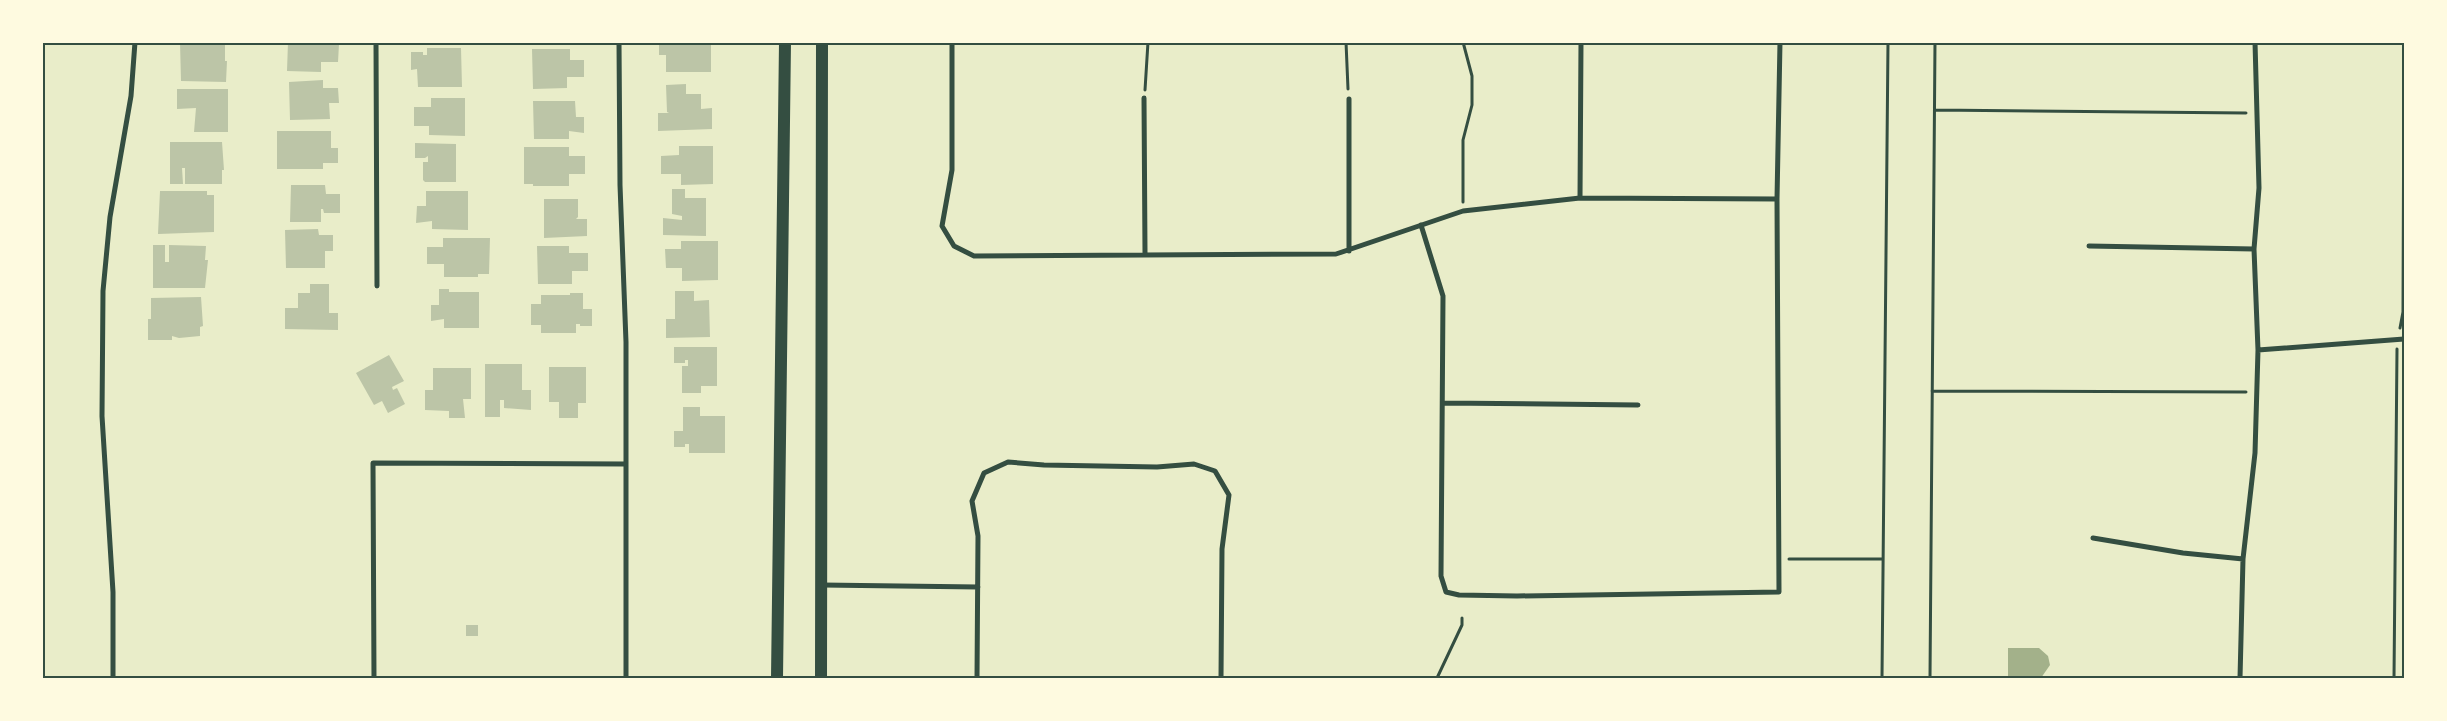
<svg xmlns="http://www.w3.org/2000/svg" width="2447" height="721" font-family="'Fira Sans Condensed',sans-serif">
	<rect width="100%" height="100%" fill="#e9edc9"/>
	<path fill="#a3b18a" d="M2008,648H2039L2048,656L2050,665L2041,678H2008Z"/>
	<path fill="#bcc5a7" d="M180,42H225V61H227L226,82L181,81Z
		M288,42L339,44L338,62H321V72L287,71Z
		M659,42H711V72H666V55H659Z
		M427,48H461L462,87H418L417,69L411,70V52H423V55H427Z
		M532,49H570V60H584V77H567V88L533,89Z
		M323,80V88H338L339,103H329L330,119L290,120L289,82Z
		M686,84V94H701V109L712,108V129L658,131V113H669L667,112L666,85Z
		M177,89H228V132H194L196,108L177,109Z
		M431,98H465V136L429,135V126H414V107H431Z
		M533,101H575L576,117H584V133L569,131V139H534Z
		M277,131H331V148H338V163H323V169H277Z
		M170,142H222L224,170H222V184H185V168H182L183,184H170Z
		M415,143L456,144V182H425L423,180V162H428V156L425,158H415Z
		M679,146H713V184L681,185V174H661V156L679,155Z
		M524,147H569V156H585V174H569V186H533V184H524Z
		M291,185H325L326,194H340V213H324L323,209H321V222H290Z
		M672,189H685V198H706V236L663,235V218L682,220V216L672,214Z
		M160,191H207V195H214V232L158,234Z
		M426,191H468V230L432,229V221L416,223L417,206H426Z
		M544,199H578V217L576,219H587V236L544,238Z
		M318,229L319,235H333V251H325V268H286L285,230Z
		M443,238H490L489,274H478V277H444V264H427V247H443Z
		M681,241H718V280L682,281V268H666L665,249H681Z
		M153,245H165V262H169V245L206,246L205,260H208L205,288H153Z
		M537,246H569V253H588V271H572V284H538Z
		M310,284H329V313H338V330L285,329V308H298V293H310Z
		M439,289H449V292H479V328H444V319L431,321V305H439Z
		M675,291H694V301L709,300L710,337L666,338V319H675Z
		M570,293H583V309H592V326H580V324H576V333H541V325H531V304H541V295H570Z
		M201,297L203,326L200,327V336L179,338L172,336V340H148V319H151V298Z
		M674,347H717V386H701V393H682V366H688V360H685V363H674Z
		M389,355L404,381L392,387L393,390L397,388L405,404L388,413L382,401L374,405L356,373Z
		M485,364H522V390H531V410L504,408V400H500V417H485Z
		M549,367H586V403H578V418H559V402H549Z
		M433,368H471V399H463L465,418H449V411L425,410V390H433Z
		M683,407H700V416H725V453H689V444H685V447H674V431H683Z
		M466,625H478V636H466Z"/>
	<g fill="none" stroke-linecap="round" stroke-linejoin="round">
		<path stroke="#344e41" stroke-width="3" d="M1346,42L1348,89
			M1145,90L1148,42
			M1935,110L2246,113
			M1463,202V140L1472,105V76L1463,42
			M2400,328L2403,312L2404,42
			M1932,391L2246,392
			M1789,559H1883
			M1437,678L1462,625V618
			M1882,678L1888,42
			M1930,678L1935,42
			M2394,678L2397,349"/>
		<path stroke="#344e41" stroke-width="5" d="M376,42L377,286
			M619,42L620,185L626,342V678
			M952,42V170L942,226L954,246L974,256L1336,254L1463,211L1580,198L1777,199
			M1144,98L1145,253
			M1349,99V251
			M1580,198L1581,42
			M1421,225L1443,296L1441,576L1446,592L1459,595L1517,596L1779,592L1777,199L1780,42
			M2089,246L2254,249
			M2258,350L2404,339
			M1443,403L1638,405
			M2093,538L2183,553L2243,559
			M822,585L978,587
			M113,678V592L102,416L103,291L110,217L131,96L135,42
			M374,678L373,463L626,464
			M977,678L978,536L972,501L984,473L1008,462L1044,465L1157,467L1194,464L1215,471L1229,495L1222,549L1221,678
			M2240,678L2243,559L2255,453L2258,350L2254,249L2259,188L2255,42"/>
		<path stroke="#344e41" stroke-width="12" d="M777,678L785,42
			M821,678L822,42"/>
	</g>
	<rect width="2447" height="721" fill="none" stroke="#fefae0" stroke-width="88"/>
	<rect x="44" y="44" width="2359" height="633" fill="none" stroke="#344e41" stroke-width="2"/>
</svg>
